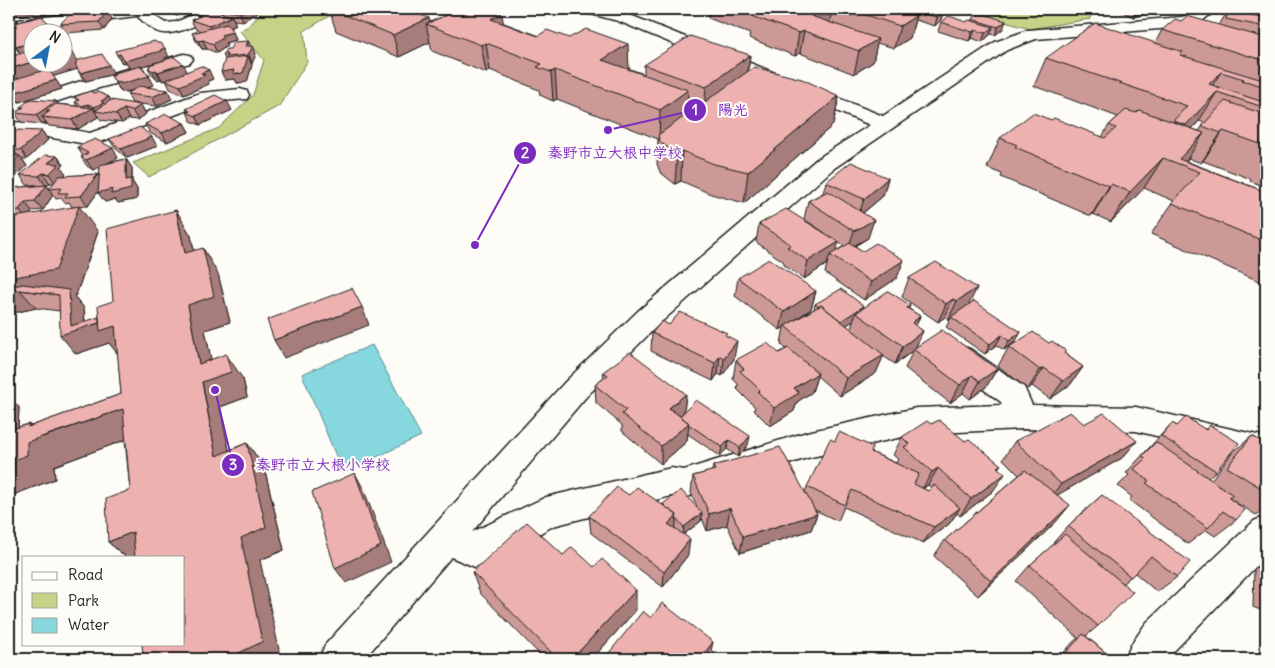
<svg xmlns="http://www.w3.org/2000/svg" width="1275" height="668" font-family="Delius,'Klee One',sans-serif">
	<rect width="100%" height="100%" fill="#fdfcf7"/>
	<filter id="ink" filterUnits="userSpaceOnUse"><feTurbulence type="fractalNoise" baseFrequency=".02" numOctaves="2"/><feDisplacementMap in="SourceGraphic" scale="10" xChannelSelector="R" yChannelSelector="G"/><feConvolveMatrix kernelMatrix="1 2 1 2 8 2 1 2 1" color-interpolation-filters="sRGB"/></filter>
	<g filter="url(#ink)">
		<path fill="#c6d387" stroke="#717852" d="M264,9H341L304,31L307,62L279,106L149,177L133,163L219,128L253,95L264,60L240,31L251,24Z
			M933,9H1091L1090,19L1030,29L961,10Z"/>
		<path fill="#86d7de" stroke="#5c8c90" d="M372,345L421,436L343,473L302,374Z"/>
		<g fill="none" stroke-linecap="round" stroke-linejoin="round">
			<g stroke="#1c1c1c" stroke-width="3">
				<path id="minor" d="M118,9H147L165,23L176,22L206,9H227L225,12C209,19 172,40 156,31C149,28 143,21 137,16L9,31V21Z
					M581,9H607L630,15L883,116L995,42L1028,30L1182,17L1199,9H1217L1202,21L1184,27L1036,39L1007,50L833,169L658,325L585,398L472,532L546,497L671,468L684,470L807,432L916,408L1002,405L1001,402L950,365L946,357L950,349L960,346L970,349L1024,387L1032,405L1136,407L1266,437V463L1136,431L1022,429L916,434L807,458L684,498L671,496L553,526L488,562L475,567L451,557L364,659H319L325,645L565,382L638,311L817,159L870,125L618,21L583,12Z
					M184,54L190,55L193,59L190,63L92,90L9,117V105L78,82Z
					M240,89L247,91L249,95L247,99L210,102L92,145L36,135L9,134V122L36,123L90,133L200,93Z
					M1266,516V556L1174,651L1168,659H1125L1131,645L1146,623L1254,521Z"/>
			</g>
			<use href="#minor" fill="#fdfcf7" fill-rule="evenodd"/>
		</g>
		<path fill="#cc9996" stroke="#1c1c1c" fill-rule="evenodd" d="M9,9H59L61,12L54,14L48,13L45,16H43L32,32L77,61L114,74L86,81H84L77,69L53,76L62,89L19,102L11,89L9,48L13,55L20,54L12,42V43L9,47L18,20L19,22L37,17L33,13L13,16Z
			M160,9H202L187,15L183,13L177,16L160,10Z
			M221,9H261L260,10V11L243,21L234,20L236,25L230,28L233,32L236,40L225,43L227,46L217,53L207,49H202L196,41L192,33L201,31L195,28L191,20L198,17L197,15L223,13Z
			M329,9L430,22L444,16L443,15L427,9H499L494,11L504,23L644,74V65L750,55L748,72L839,96L833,125L744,203L711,194L681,181L675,184L660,172L657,164L658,139L557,99L553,101L540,95L539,90L490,70L486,73L432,51L430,42L399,57L336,31ZM687,105L696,108L687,114Z
			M709,9H941L940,11L943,12L941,20L935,26L915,20L910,38L894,48L877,43L873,62L854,74L800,53L795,56L749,38L750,34L708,18Z
			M1118,9H1154L1152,13L1133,17L1118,10Z
			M1158,9H1170L1166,11Z
			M1229,9H1264V12L1261,17H1263V14L1266,9V187L1250,181L1251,179L1203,161L1201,163L1188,158L1186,161L1266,192V284L1151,234L1174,201L1144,188L1111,222L1093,214L1091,216L1001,177L1002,174L987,168L1000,138L1051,120L1102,137L1109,125L1118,117L1034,86L1046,58L1155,43L1162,30L1181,21L1219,25ZM1199,121L1205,123L1199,131L1192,129Z
			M980,13L1003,29L995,35L991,34L990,35L982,42L972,38L969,41L938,31L941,22H966L972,21V19Z
			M112,19L104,30L65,33L60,24Z
			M250,46L256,54L251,64L252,65L247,82L237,83L235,79L225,80V59L223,55Z
			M115,51L169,57L165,58L166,60L187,72L213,79L208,81L209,84L184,95L170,89L166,80L163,81L160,79L157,80L153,76L148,68L150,67L149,65L166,60L142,66L149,76L154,85L146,87L172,99L157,106L132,103L127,94L132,91L126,92L125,91L121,92L111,76L130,69L125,62L122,63Z
			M94,93L109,97L111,101L141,105L146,114L138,120L129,119L122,123L101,120L97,115L98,117L78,129L49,126L46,122L42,124L21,122L15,113L21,109L20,107L56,101L58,104L77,106L75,102L77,101L74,97Z
			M186,109L232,110L200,125L191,121L187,112H188Z
			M184,123L189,132L167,142L150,133L145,124Z
			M42,131L48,140L27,159H22L27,166L9,182V138Z
			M109,139L157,146L127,158L115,148Z
			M77,147L118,158L106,163L126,159L132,168V181L137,189V199L118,203L115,199L105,202L98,192L88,206L72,207L69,202L65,203L61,198L56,199L53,195L43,210L32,211L30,214L98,232L76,295L74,296L84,308L85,322L99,317L113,301L176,210L191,236L194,250L218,274L230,322L205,330L211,360L243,379L247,397L220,407L229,450L247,443L264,467L284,550L260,560L184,557H126L108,542L130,490L125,440L54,466L55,479L13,495L12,526L9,527V397L19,407L18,427L29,424L31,426L121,394L118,353L109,343L76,354L60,311L36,308L9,314V189L37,185H27L20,175L57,156L64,165L61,167L66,174L63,176L98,174L99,176L100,167L93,170L87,166L81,157L83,156ZM50,183H54L49,189L47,185Z
			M888,178L883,196L863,213L868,238L855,246L897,278L864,300L825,273L827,264L804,279L784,265V262L756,242L759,224L825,233L804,219L808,201L823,193L826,182ZM838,242L844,246L836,251Z
			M738,278L816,291L811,309L795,320L814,309L815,304L864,308L910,305L909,309L920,316L916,326L923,331L915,348L997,369L986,387L970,399L963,393L950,403L905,368L913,351L895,364L883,356L876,373L840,396L817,376L812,392L797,402L794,411L770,426L754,410L755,407L737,389L738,384L733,379L736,360L779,353L786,349L781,344L784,327L780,330L735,296ZM853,321L851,329L846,325Z
			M909,278L968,305L1021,332L1015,342L1004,350L996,345L985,354L946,327L951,318L948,320L945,317L938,322L902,297Z
			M669,325L734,359L722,376L718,374L713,381L651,351L652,333Z
			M1009,347L1064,353L1083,367L1070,385L1050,399L1032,386L1028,389L998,366Z
			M603,372L686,394L684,411L748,445L738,457L727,449L720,456L688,434L687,441L661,464L622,431V425L596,403L595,385L604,378Z
			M1172,423L1177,426L1206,429L1210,425L1216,471L1208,478L1211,480L1232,453L1252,436L1266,444V507L1256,515L1229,498L1236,520L1215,536L1206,530L1188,544L1129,500L1132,497L1118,486L1129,475L1126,473Z
			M931,424L965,441L1001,465L998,468L993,491L960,516L957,513L949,524L923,543L844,507L838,521L815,510L817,514L811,530L740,553L727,525L707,531L702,518L701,521L683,535L688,555L663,587L591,533L589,516L629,495L663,505V504L697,507L691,493L693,476L712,471L713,466L805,492L807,487L835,441L871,452L896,463L898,459L893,455L902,437ZM928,485L931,488L928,491L923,489Z
			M1084,424L1137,441L1122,458L1057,495L1056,522L978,596L934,556L945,540L1019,475L1003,459L1015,441Z
			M1102,495L1177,577L1157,592L1135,573L1123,583L1098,626L1086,636L1113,659H1058L1074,641L1078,638L1016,581L1030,565L1054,544L1053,543L1068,526Z
			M563,555L636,610L592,659H544L480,593L472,572Z
			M1266,561V626L1265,625V612L1253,607L1254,569Z"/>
		<path fill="#a67d7a" stroke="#1c1c1c" d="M9,9H45L48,13L45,16L36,17L33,13L13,16Z
			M51,9H59L61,12L54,14Z
			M173,9H181L183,13L177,16Z
			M185,9H202L187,15Z
			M247,9H261L260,10V11L243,21L240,13Z
			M462,9H499L465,25Z
			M824,9H832L829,26L811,16Z
			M902,9H910L900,17Z
			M1137,9H1154L1152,13L1133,17Z
			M108,11L112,19L104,30L99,22Z
			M943,12L941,20L935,26L937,17Z
			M502,14L506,41L491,19Z
			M232,16L236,25L213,35L209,26Z
			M916,16L910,38L894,48L900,26Z
			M429,18L431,26L426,24L430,42L399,57L393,35Z
			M1006,21L1003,29L995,35L998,27Z
			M993,27L990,35L982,42L985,33Z
			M975,30L972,38L969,41L972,32Z
			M804,31L800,53L795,56L799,33Z
			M233,32L236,40L225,43L227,46L217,53L213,44L221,35Z
			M9,37L12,43L9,47Z
			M878,39L873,62L854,74L859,51Z
			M203,40L207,49H202L198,41Z
			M248,41L251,48L253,46L256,54L252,64L246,46Z
			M32,42V62L27,63L16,47Z
			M486,43L490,70L486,73L481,45Z
			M628,44L629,72L602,60Z
			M9,48L14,56L9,62Z
			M165,48L169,57L165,58L166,60L130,69L125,61Z
			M71,51L81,68L9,90V69L32,62H62V54Z
			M120,54L125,62L122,63L117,55Z
			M750,55L747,78L704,111L706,87Z
			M248,56L252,65L247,82L237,83L235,79L225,80L221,72Z
			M183,64L188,73L163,81L158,72Z
			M109,65L114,74L86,81L81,73Z
			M156,70L160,79L157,80L153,71Z
			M209,70L213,79L208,81L209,84L184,95L180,86L201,73Z
			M555,70L557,99L553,101L551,72Z
			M1221,72L1203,100L1209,84Z
			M149,76L154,85L126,92L125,91L121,92L116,83Z
			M56,80L62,89L19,102L13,93Z
			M168,90L172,99L157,106L152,97Z
			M688,90L686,119L659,140L660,110Z
			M1217,92L1199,121L1167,155L1186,125Z
			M839,96L833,125L744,203L748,172Z
			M109,97L114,106L96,111L94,107L101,101Z
			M56,101L62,110L46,111L50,118L42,117L46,122L42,124L36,115Z
			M227,101L232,110L200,125L196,116Z
			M88,104L91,109L93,108L98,117L78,129L72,120L82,106Z
			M141,105L146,114L138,120L132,111Z
			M124,109L129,119L122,123L116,114Z
			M184,123L189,132L167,142L162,133Z
			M42,131L48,140L27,159L21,150Z
			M1223,131L1203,161L1201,163L1221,133Z
			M1204,133L1185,163L1179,159Z
			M152,137L157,146L127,158L121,149Z
			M113,148L118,158L93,170L86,160Z
			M13,150L19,157L20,156L27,166L9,182V166L16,160L10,152Z
			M682,151L681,181L675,184L677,154Z
			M57,156L64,165L61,167L66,174L55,183L49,174L48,163Z
			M1163,158L1144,188L1111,222L1130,192Z
			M126,159L132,168V181L137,189V199L118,203L115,199L105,202L98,193L126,180Z
			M43,173L50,183L47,185L53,195L43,210L35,201L46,186L39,176Z
			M98,174L104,183L88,206L81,196Z
			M888,178L883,196L858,217L864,199Z
			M1111,184L1093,214L1091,216L1109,186Z
			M25,202L32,211L27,220L19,210Z
			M79,206L98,232L76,295L74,296L84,308L85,327L103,322L115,326L120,357L109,343L76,354L60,335L71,326L59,295L20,290L36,308L9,314V278Z
			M176,210L191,236L200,279L185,253Z
			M874,220L868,238L848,249L854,231Z
			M839,242L834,258L830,255L827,264L804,279L808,261Z
			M203,248L218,274L230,322L205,330L215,378L226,354L243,379L247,397L220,407L235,479L216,456L188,305Z
			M904,260L897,278L864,300L871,282Z
			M977,288L968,306L948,320L957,301Z
			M816,291L811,309L786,326H785L784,327L780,330L784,312Z
			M953,299L945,317L938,322L946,304Z
			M864,306L861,316L856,313L853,321L836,332L839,322Z
			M362,307L369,325L284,358L274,340Z
			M920,316L912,335V323Z
			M923,331L915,349L895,364L903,346Z
			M1021,332L1015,342L1004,350L1009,341Z
			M1002,335L996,345L985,354L990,344Z
			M737,341L734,359L722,376L724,358Z
			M884,355L876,373L840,396L846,378Z
			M720,356L718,374L713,381L715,363Z
			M1083,367L1070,385L1050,399L1063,381Z
			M1044,368L1032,386L1028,389L1040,370Z
			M997,369L986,387L970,399L980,381Z
			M818,373L812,392L797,402L794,411L770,426L774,408L794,388Z
			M972,375L963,393L950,403L960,385Z
			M686,394L684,412L668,426L669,408Z
			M9,397L19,407L17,459L27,442L29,424L43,437L123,409L144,433L54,466L55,479L13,495L12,526L9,527Z
			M689,423L687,441L661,464V446Z
			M750,436L748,445L738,457L740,448Z
			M729,440L727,449L720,456L722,447Z
			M1137,441L1122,458L1047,501L1061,484Z
			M247,443L264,467L284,550L260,560L281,659H226L241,538Z
			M938,468L928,485L922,489L932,472Z
			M355,473L364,490L391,562L346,583L335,568Z
			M1005,474L993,491L960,516L971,499Z
			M1070,505L1056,522L978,596L991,581Z
			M730,508L727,525L707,531L709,514Z
			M960,508L949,524L923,543L934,527Z
			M702,513L701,521L683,535L684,527Z
			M817,514L811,530L740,553L743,537Z
			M677,515L675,531L668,524Z
			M133,532L151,557H126L108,542Z
			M690,539L688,555L663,587L664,572Z
			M636,590V610L592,659H572Z
			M713,642L710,655L707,659H700Z"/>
		<path fill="#edb2af" stroke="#1c1c1c" d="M210,9L232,16L209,26L191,20L201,16L197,15Z
			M230,9H247L240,13L226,11Z
			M329,9H406L429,18L393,35Z
			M460,9H487L502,14L491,19L538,36L547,30L569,38L586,29L628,44L602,60L688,90L660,110L555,70L551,72L537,67L542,64L486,43L481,45L426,24Z
			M744,9H824L811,16L878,39L859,51L804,31L799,33L752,16L757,14Z
			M848,9H894L916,16L900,26Z
			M909,9H939L938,10L943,12L937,17L908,10Z
			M1250,9H1264V12Z
			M1228,10L1266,18V27L1226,19Z
			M108,11L99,22L60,24L70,14Z
			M980,13L1006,21L998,27L972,19Z
			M42,16L55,32H32V42L16,47L9,37V28L17,26L15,23Z
			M949,16L966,22L969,20L993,27L985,33L975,30L972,32L941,22Z
			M1187,16L1266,38V61L1162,30L1175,19L1181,21Z
			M18,20L15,23V24L13,27L9,28V21Z
			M1095,23L1183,52L1180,55L1266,81V87L1242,80L1244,79L1221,72L1209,84L1266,103V108L1217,92L1186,125L1173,121L1187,106L1046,58Z
			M227,24L233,32L221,35L223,38L213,44L203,40L198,41L192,33Z
			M690,36L750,55L706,87L644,65Z
			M155,41L157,43H160L165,48L160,50L161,51L125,61L120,54L117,55L115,51Z
			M248,41L246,46H253L248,55L226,57L227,54L223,55L226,49H230L234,42Z
			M62,43L71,51L62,54Z
			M32,50V62L9,69V57Z
			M102,54L109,65L81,73L79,72L75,64L77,63L75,61Z
			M248,56L243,73L233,74L234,70L221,72L225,59Z
			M174,57L183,64L158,72L156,70L153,71L148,68L150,67L149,65Z
			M141,66L149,76L121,84L120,82L116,83L111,76L115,75L114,73Z
			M201,66L209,70L201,73L205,75L180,86L166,80Z
			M754,67L802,79L839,96L748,172L714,164L682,151L677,154L660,142L658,135Z
			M48,69L56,80L13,93L9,86V81Z
			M1266,70V78L1260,76Z
			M139,86L168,90L152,97L127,94Z
			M90,91L94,93L98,92L109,97L101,101L104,103L94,107L88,104L82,106L75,102L79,100L74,97Z
			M215,95L227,101L196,116L187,112L190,111L186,109Z
			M31,99L56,101L36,115L15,113L24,107H20Z
			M111,100L141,105L132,111L124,109L116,114L95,111Z
			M1225,101L1266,115V146L1223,131L1221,133L1202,126Z
			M56,104L93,108L72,120L42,117L50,111H46Z
			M1126,110L1136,113L1139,110L1204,133L1179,159L1266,192V242L1172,203L1200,172L1163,158L1130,192L1111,184L1109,186L1015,147L1017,145L1000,138L1033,113L1051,120L1054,118L1105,138L1116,128L1109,125Z
			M166,114L184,123L162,133L145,124Z
			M140,127L152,137L121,149L109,139Z
			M18,130L42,131L21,150H13L10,152H9V138Z
			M95,139L113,148L86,160L81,157L88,153L77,147Z
			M45,155L57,156L48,163L59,164L49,174L43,173L39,176L20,175Z
			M9,156H20L9,166Z
			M126,159V180L131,179V189L111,194L112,189L98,193L100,165Z
			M851,162L888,178L864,199L826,182Z
			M98,174L81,196L65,197L68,193H58L61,188L49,189L59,176Z
			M47,185L35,201L25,202L19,210L9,211V189L10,188Z
			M828,191L874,220L854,231L808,201Z
			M79,206L56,270L9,278V218Z
			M786,209L839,242L808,261L787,247L791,245L759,224Z
			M176,210L185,253L203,248L214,296L188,305L199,364L226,354L231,372L202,382L216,456L247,443L266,527L241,538L262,642L226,659H143L142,644H184V557H135L133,532L108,542L106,499L130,490L123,409L27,442V455L9,462V430L29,424L28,427L121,394L115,326L100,331L98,306L113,301L107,229Z
			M850,243L863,251L876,243L904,260L871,282L830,255Z
			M769,259L816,291L784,312L738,278Z
			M936,262L977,288L957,301L953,299L946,304L909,278Z
			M23,284L69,290L71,326L99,317V323L60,335L59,295L20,290L9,292V287Z
			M352,288L362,307L274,340L267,320Z
			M841,289L864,306L841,321L821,305L819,307L815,304Z
			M888,291L910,305L907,308L920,316L912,323L923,331L903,346L856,313Z
			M974,301L1021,332L1009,341L1002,335L990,344L951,317Z
			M821,305L884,355L846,378L785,326Z
			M680,312L727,333L725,335L737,341L724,358L720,356L715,363L652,333L662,321L669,325Z
			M942,330L997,369L980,381L972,375L960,385L913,349Z
			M1033,332L1049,343L1052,341L1066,351L1064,353L1083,367L1063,381L1044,368L1040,370L1009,347Z
			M767,343L779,353L788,348L818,373L794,388L799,393L774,408L758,392L760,390L740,371L744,369L736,360Z
			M630,352L686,394L669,408L689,423L661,446L622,414L626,410L595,385L608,375L603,372Z
			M696,400L750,436L740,448L729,440L722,447L688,424L689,423L680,416Z
			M1070,412L1084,424L1104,413L1137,441L1061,484L1015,441Z
			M1186,417L1206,430L1210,425L1239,443L1216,471L1161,436L1172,423L1177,426Z
			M939,420L965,441L969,439L1001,465L997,467L1005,474L971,499L938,468L932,472L904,447L909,444L902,437L927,421L931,424Z
			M839,432L873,447L871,452L919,474L914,484L928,491L934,485L960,508L934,527L852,490L845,505L807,487L830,439L835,441Z
			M1252,436L1266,444V491L1227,467Z
			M1156,442L1233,495L1229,498L1245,510L1236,520L1223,511L1208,528L1146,483L1149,481L1134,469L1146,458L1142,456Z
			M780,447L817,514L743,537L730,508L709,514L693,476L715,470L713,466Z
			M1025,470L1070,505L991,581L945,540Z
			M355,473L381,546L335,568L312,492Z
			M617,487L629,495L637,487L677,515L668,524L690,539L664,572L589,516Z
			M681,490L702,513L684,527L676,518L677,515L667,508L663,504Z
			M1102,495L1190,562L1177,577L1151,556L1131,577L1068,526Z
			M527,522L563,555L572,547L594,567L602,559L636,590L572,659H558L472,572Z
			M1065,534L1133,592L1098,626L1030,565Z
			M662,603L713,642L700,659H604L643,611L651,618Z
			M1083,634L1113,659H1067L1063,656Z"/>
	</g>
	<path fill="none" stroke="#7b2cbf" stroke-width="2" d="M608 130L695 110M475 245L525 153M215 390L233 465"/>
	<g fill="#7b2cbf" stroke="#fdfcf7" stroke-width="2">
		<circle cx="608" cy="130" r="5"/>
		<circle cx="475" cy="245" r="5"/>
		<circle cx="215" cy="390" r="5"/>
		<circle cx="695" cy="110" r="12"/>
		<circle cx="525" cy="153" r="12"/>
		<circle cx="233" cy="465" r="12"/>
	</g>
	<g font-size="15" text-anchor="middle" font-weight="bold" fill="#fff">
		<text x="695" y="115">1</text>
		<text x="525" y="158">2</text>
		<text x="233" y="470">3</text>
	</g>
	<g font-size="15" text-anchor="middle" font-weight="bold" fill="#7b2cbf" stroke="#fdfcf7" stroke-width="4" stroke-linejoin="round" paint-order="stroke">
		<text x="733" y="115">陽光</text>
		<text x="615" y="158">秦野市立大根中学校</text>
		<text x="323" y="470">秦野市立大根小学校</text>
	</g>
	<rect width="1275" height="668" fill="none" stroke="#fdfcf7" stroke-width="30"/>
	<rect x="15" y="15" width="1245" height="638" fill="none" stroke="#1c1c1c" stroke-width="2" filter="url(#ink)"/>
	<rect x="22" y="556" width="162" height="90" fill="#fdfcf7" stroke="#a3a29f"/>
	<rect x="32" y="572" width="25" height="8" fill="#fdfcf7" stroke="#a3a29f"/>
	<text x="68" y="580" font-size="15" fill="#1c1c1c">Road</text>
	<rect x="32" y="593" width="25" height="15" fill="#c6d387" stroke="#a3a29f"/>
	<text x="68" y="606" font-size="15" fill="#1c1c1c">Park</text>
	<rect x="32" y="618" width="25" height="15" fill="#86d7de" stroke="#a3a29f"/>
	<text x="68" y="630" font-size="15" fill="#1c1c1c">Water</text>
	<g transform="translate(48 48) rotate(32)"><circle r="24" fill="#fdfcf7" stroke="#a3a29f"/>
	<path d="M0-4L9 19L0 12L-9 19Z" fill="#1f6fb2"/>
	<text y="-8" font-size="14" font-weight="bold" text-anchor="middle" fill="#1c1c1c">N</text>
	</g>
</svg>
